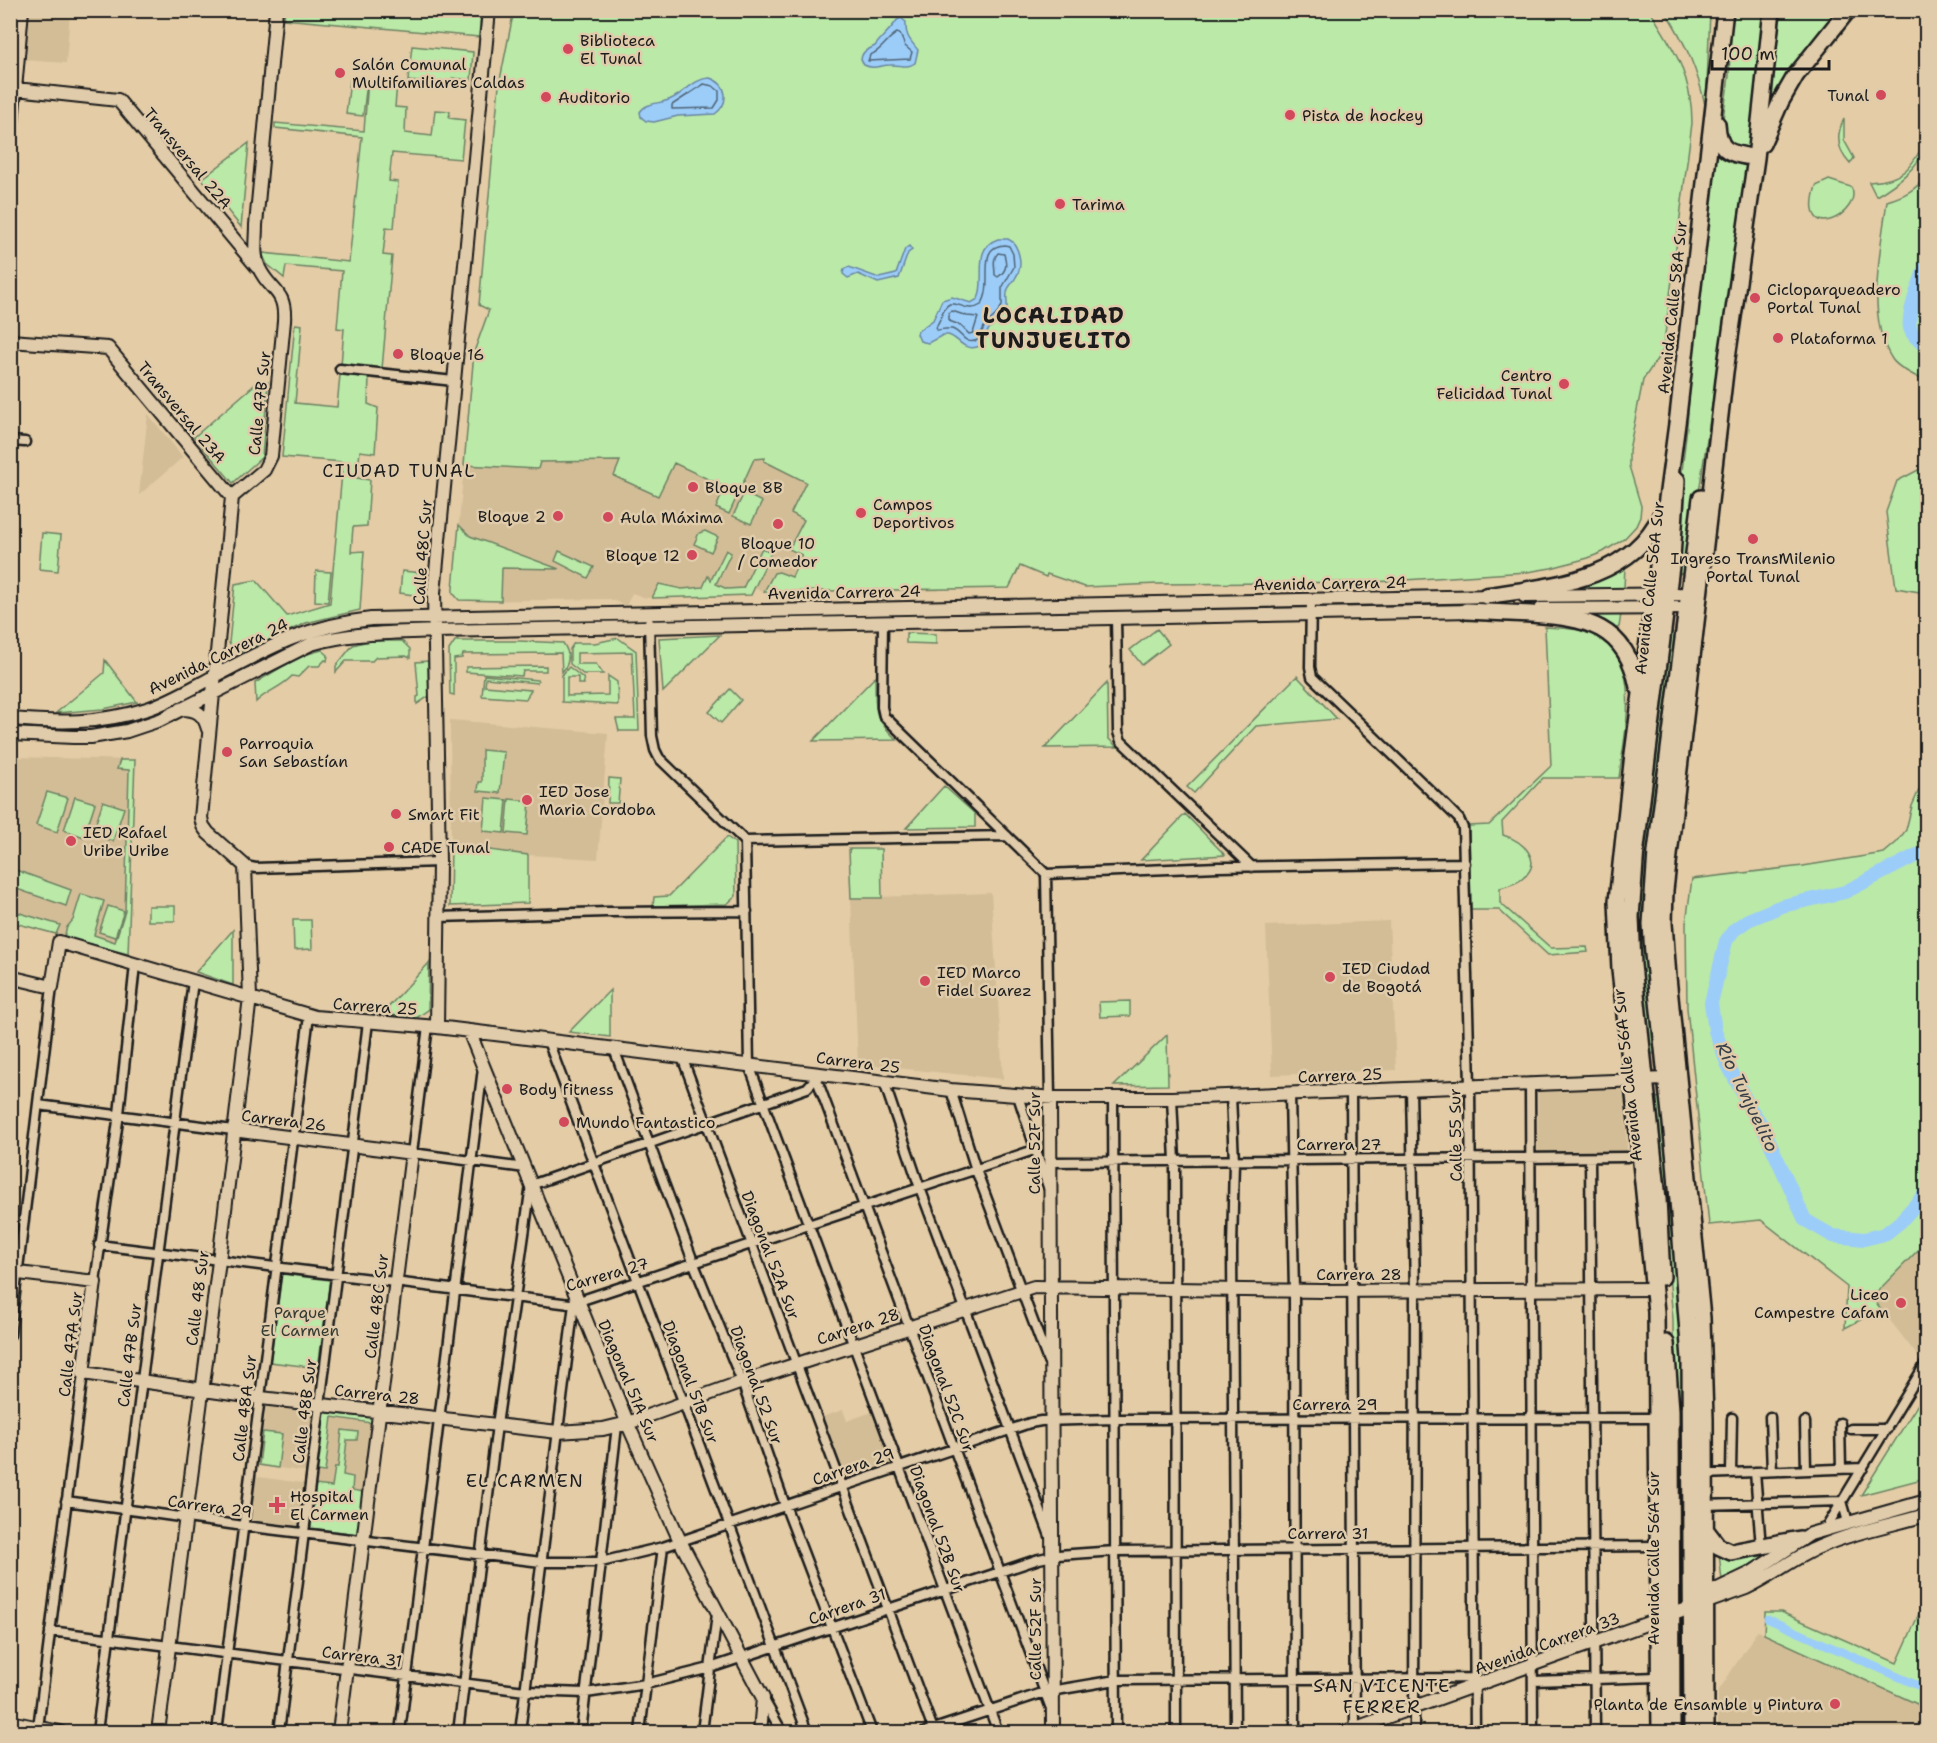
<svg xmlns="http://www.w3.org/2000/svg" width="1937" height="1743" font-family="'Shantell Sans',sans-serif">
	<rect width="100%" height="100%" fill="#e3cca6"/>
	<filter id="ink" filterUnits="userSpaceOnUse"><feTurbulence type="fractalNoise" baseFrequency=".0167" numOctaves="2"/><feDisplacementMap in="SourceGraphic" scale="12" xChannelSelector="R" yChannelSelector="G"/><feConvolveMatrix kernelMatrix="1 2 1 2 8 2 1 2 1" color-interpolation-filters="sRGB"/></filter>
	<g filter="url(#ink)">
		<path fill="#d2bd97" d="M28,11H70L66,63L24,60Z
			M148,414L183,457L139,495Z
			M937,455L939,591L764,592L754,588L751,595L646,598L632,593L626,606L610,599L464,601L459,600L453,593L464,465L537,469L539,462Z
			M450,720L608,733L598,859L528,855L451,845Z
			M10,757L135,760L128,954L11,922Z
			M991,893L1003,1079L858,1064L851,898Z
			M1389,921L1396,1070L1272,1075L1266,926Z
			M1624,1084L1627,1152L1538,1155V1087Z
			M1926,1242V1348L1920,1359L1872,1297Z
			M266,1403L315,1409L307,1472L259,1465Z
			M321,1406L378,1413L364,1540L244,1526L251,1476L310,1484Z
			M843,1410L847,1421L875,1411L896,1466L843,1483L819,1418Z
			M1757,1631L1926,1703V1732H1718V1692Z"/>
		<path fill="#bbe9a8" stroke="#6c8262" stroke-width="1.5" d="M285,10H481V11L479,37L284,19Z
			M511,11H1650C1674,49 1692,75 1692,123L1663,350L1643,380L1629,450V466L1641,506L1640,517L1636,526L1624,539L1603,552L1588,558L1551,568L1527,572L1374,582L1158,584L1085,587L1047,574L1046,577L1020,566L1009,588L764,592L774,573L779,572L792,577L802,555L789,549L804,520L791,513L806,482L764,461L765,458L754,459L729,514L716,508L725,487L674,463L658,496L614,476L620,461L540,462L538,469L464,465L474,352L489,310L479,305L499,85L513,15L510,14Z
			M1665,11H1710L1706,109C1698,71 1686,43 1665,11Z
			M1732,11H1766L1750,153L1733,151L1721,133L1729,76Z
			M1782,11H1843L1773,106C1771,73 1776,43 1782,11Z
			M412,46L473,52L471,80L452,78L451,85L408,81Z
			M350,80L367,82L363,116L346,114Z
			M368,80L397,83L395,107L406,108L405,133L432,136L435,110L450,111L449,118L465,120L461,159L392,153L389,181L398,182L394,228L386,227L383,255L392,256L382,369L341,365L344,329L337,328L342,271L286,266L284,278L267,264L262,253L349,262L362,137L275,128V123L364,131Z
			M1844,119V140L1854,158L1850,164C1838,151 1835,136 1844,119Z
			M1926,139C1926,163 1895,185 1876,196L1869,182C1902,181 1912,168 1926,139Z
			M249,143L241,227L202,179Z
			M1716,146L1749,160L1696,512L1685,574L1674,573L1680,489L1687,426L1698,277Z
			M1926,176V382C1917,376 1898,369 1892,359C1865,318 1881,247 1887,201C1904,196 1916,190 1926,176Z
			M1829,180L1851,187C1865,212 1797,249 1816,186Z
			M295,324L302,325L295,403L337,407L340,375L369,377L368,404L378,408L375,453L360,451L357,478L370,480L367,526L353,527L351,552L364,551L360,610L306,623L245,651C236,652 233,651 229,643L235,584L256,580L287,616L330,603L343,462L282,457Z
			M259,381L268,382L262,457L233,483L194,437Z
			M1926,466V593L1896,588L1886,512L1897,481Z
			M744,493L762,502L751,524L733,516Z
			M459,525L470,536L559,569L502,568L501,601L459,600L453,593V588Z
			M705,531L718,537L711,552L694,544L699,533Z
			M42,533L61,535L58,571L39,569Z
			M762,548L771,553L751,595L652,598L659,584L682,589L703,587L708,576L711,580L726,550L731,553L716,584L727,589L743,588Z
			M559,551L594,567L588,578L555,561Z
			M1625,565L1624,589L1545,591Z
			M316,571L331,572L328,602L315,601Z
			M402,571L423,573L421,596L400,593Z
			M1574,614H1621L1619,627L1612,631Z
			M1545,627C1561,628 1577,628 1591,633C1646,653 1624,735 1619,778H1543L1502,822L1503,835C1523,841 1545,861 1522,879C1516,884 1507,886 1500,888V903L1551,948L1587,947L1588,952L1548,955L1499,910H1471L1469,826L1489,825L1551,766Z
			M1157,629L1169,644L1142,665L1130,650Z
			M1667,632L1676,633L1670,702L1660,1053L1648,1054L1635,921Z
			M906,633L936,634V644L906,643Z
			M720,635L663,692L659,638Z
			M618,638L636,651L639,731H619L616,719H635L632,652L577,653V664H596L603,674H583L570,664V649L574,643H595Z
			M368,641H402L410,649V658L406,656L376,657L372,661H346L336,672V666L353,645Z
			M455,641H519L563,643C570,653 570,663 562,672L561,653L463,654L462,658L454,659V695L450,694L449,650Z
			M322,650L328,655L327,661L325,660L319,666H309L298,677L292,676C281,688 266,691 256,702L255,683L300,656Z
			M105,660L137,702L103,709L56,713L104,673Z
			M428,661L429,696L417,704V697L419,696L416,662Z
			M546,666V671H523L522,676L466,672V667Z
			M569,667L583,678L584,684H578V677H567V696L608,695V676L617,682L618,705L562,702V675Z
			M484,675L537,680H538L537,683L486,678L485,686L531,690L526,699L482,696Z
			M1297,676L1337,719L1256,726L1194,793L1187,787Z
			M875,677C876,712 871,715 897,740L813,741Z
			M1107,683L1108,738L1117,747L1045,748Z
			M730,689L741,700L721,723L709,712Z
			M482,750L504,752L500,793L478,791L479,782H482Z
			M120,760H135L128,954L64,937L67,927L73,920L81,894L104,901L94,935L115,942L125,911L129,770L117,769Z
			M1926,774V1242L1872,1297L1881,1309L1845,1328L1847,1287L1761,1220L1709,1225L1687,1008L1686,923L1692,879L1803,866L1884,853L1897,842L1906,830L1912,806Z
			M609,778L620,779L618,803H608Z
			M944,786L975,814V827L906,828Z
			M47,792L68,798L57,832L36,825Z
			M75,797L95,803L84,837L64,830Z
			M486,798L507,800L504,833L483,831Z
			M509,799L530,801L527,835L506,833Z
			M103,801L124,808L113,841L92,835Z
			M1185,814L1225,855L1141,860Z
			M727,837L735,843L736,896L727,904L653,906L654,897L669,896Z
			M451,845L528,855V903L450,906Z
			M849,849H881L882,898H851Z
			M13,869L71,890L66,906L11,887Z
			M108,906L124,911L115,937L99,932Z
			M148,906H175V921H148Z
			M10,910L60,925L56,934L11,922Z
			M293,920H311L312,949L294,950Z
			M233,930V985L196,972Z
			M429,963L428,1010L416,1018L382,1014Z
			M610,990V1037L569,1032Z
			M1130,1001V1016L1100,1017L1099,1002Z
			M1167,1035L1168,1085L1114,1086Z
			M1660,1097L1682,1285L1688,1580H1675L1673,1319L1653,1099Z
			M282,1274L330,1280L318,1368L270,1362Z
			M1926,1391V1478L1861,1495Z
			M324,1412L372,1418L371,1423L332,1417L325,1472L317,1471Z
			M342,1430L358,1432L357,1440H347L343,1475L353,1477L352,1490L363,1492L358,1534L311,1528L315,1485L332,1487L335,1467H338Z
			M263,1432L282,1434L278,1468L259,1465Z
			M1779,1548L1745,1570L1722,1581L1719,1553Z
			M1926,1598V1708L1764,1634L1765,1612H1781L1897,1663Z
			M1675,1637H1687V1732H1676Z"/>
		<path fill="#9ccdf9" stroke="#6986a1" stroke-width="1.5" d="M901,18L906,22C905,36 910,40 918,50L915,63C906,69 900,64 890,65C880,65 874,70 864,65L861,60C862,50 868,50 875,46C882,36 891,30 897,20Z
			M710,78C728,84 730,103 715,114L678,116L654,122L646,121L641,117L640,112C646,102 661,104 671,99C685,93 694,78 710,78Z
			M998,239H1008L1013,242C1020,252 1023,266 1016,277C1014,281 1010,285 1008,289C1004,299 1011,305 1003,316C1000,322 993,324 989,329C984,335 986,345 977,347C963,351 959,338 948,335H943L928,343L920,341L917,334L918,331L933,320L942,300L952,297L971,303L978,299C987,279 971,248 998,239Z
			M909,246L912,250L908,253L899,278L878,283L858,274L848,278L843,274L844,269L849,267L879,278L896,274L905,249Z"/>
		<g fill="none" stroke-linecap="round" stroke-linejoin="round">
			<path stroke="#4f6374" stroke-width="1.5" d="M897,33L900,34L905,46L912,52L910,59L868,61L870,55C882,51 886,39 897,33Z
				M704,84L713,86L719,91V100L714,108L672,109V105Z
				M1005,245L1009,246L1013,254L1014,267L1002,288V306L996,315L985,325L978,340C964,346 963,333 952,329C947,328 941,330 936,330C936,325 939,322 941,317C950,288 963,317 981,305C996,284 974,246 1005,245Z
				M998,253L1004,254C1007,264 1007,271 998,277L995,275C995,267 992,259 998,253Z
				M952,311L967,316L978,317L973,333L969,334L960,325L949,321V313Z"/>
			<path stroke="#9ccdf9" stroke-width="8" d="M1768,1619L1926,1689"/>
			<path stroke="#9ccdf9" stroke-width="14" d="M1926,266C1921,279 1907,314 1910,328C1912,336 1920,342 1926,346
				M1926,855H1917L1845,892L1782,906L1748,920L1734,930L1726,941L1711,1003L1715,1031L1727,1063L1750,1108L1762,1125L1805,1220L1833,1236L1864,1239L1885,1234L1900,1222L1926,1193"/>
			<g stroke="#1c1c1c" stroke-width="13">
				<path id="street" d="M340,369L454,381
					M10,441L25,442
					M1311,600L1310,667L1312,677L1446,806L1459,819L1463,828L1470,1085L1475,1732
					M1116,618L1118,732L1121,741L1252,867
					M649,622L652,736L655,750L659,758L745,841L749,1065L998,1732
					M883,622L882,707L884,716L1046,874L1050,1097
					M745,841L1007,836
					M245,866L256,868L439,862
					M1046,874L1218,867L1465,863
					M438,917L607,912L747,911
					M428,1026L412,1153L525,1168
					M548,1041L807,1732
					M614,1049L694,1264L742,1382L785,1505L872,1732
					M682,1057L934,1732
					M816,1077L1050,1706
					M884,1082L920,1188L1050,1536
					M1530,1083L1533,1732
					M1411,1089L1415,1291L1414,1732
					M951,1090L976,1170L1048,1361
					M1351,1091L1355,1732
					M1290,1094L1294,1291L1295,1732
					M1018,1096L1048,1187
					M1231,1096L1234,1161L1232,1249L1235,1732
					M1172,1098L1175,1161L1176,1732
					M1113,1099L1116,1732
					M38,1105L233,1130
					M1590,1158L1595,1732
					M1051,1162L1627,1157
					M99,1245L570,1304L1034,1150
					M10,1263L18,1272L10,1283
					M95,1282L119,1114L135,965
					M10,1335L52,987
					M1770,1417L1772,1471
					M1805,1422L1806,1470
					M1840,1423L1841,1469
					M1851,1429H1887
					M1755,1472L1761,1547
					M1731,1473L1732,1418
					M1704,1474L1863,1468
					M66,1501L244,1526L541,1562H601L663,1547L1030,1423L1041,1421L1115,1419L1657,1418
					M1704,1505L1842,1501L1848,1522
					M1826,1528L1926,1363
					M50,1631L525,1691L586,1693L646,1684L710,1668L1039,1559L1058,1555L1115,1551L1658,1546
					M1533,1681L1658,1677
					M763,1698L782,1732
					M38,1728L83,1373
					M97,1732L193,981
					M217,1732L309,1016
					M279,1732L368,1022
					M400,1732L483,1068
					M458,1732L497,1425L531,1185L807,1088L816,1078
					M520,1732L574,1304
					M581,1732L617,1426
					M640,1732L663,1547
					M702,1732L717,1614
					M925,1732L1045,1692L1116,1680L1475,1678"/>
			</g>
			<g stroke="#1c1c1c" stroke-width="16">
				<path id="secondary" d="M16,89L118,100L257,267
					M10,146L22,10
					M10,341L108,348L232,497
					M1524,596L1695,594
					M1541,609L1694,608
					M181,709C197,709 204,714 208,729
					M10,719C59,723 99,724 147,709C171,701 194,687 217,675C271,646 308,626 371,619L1494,596
					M10,734L73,737H91L127,731L160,720L311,644C351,632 393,633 435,631L1473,611
					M10,977L52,987L59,942L315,1017L437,1027L951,1090L1055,1098H1172L1666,1079
					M437,1027L439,862L434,593L489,10
					M469,1031L630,1429L680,1541L763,1698L760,1732
					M1050,1097L1053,1732
					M233,1130L412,1153L339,1732
					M10,1272L95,1282L83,1373L261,1398L558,1432L603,1429L628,1423L742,1382L1034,1287L1322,1291L1654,1289
					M1699,1598L1751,1573L1810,1534L1926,1501
					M10,1722L60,1732
					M158,1732L219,1261L250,997L245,866L208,833L203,826L201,818L232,497L264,470L271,456L284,321C286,289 270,292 259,268C253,255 256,239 256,225L276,10
					M1345,1732L1746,1588C1772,1576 1793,1558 1819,1547C1853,1532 1891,1525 1926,1515"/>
			</g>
			<g stroke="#1c1c1c" stroke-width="20">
				<path id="highway" d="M1717,124C1719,153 1729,153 1756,158
					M1762,144L1781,101L1796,75L1848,10
					M1486,596C1550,586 1630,581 1661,515
					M1466,611C1488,612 1509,613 1531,614C1586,618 1626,625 1638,687
					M1662,1277L1658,1199L1633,965L1631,917L1636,848L1672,558L1677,480
					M1666,1343L1671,1410L1672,1732
					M1705,1529L1718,1546L1731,1552L1800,1539
					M1660,1732L1656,1312L1636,1113L1620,970L1617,901L1633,754L1678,416L1725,10
					M1692,1732L1690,1359L1675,1161L1653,954L1651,924L1656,852L1701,498
					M1706,1732L1705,1419L1702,1318L1668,977L1664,923L1665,890L1725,372L1756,158L1772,10"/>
			</g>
			<use href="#street" stroke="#e0cbaa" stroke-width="8"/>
			<use href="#secondary" stroke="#e0cbaa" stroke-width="12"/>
			<use href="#highway" stroke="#e0cbaa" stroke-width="15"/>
		</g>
	</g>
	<g fill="#d1495b" stroke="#e0cbaa" stroke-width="2">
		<circle cx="568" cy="49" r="6"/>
		<circle cx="340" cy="73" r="6"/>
		<circle cx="1881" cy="95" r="6"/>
		<circle cx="546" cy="97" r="6"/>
		<circle cx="1290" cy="115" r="6"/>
		<circle cx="1060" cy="204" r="6"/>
		<circle cx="1755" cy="298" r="6"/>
		<circle cx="1778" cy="338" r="6"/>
		<circle cx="398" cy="354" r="6"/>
		<circle cx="1564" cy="384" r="6"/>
		<circle cx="693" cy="487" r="6"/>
		<circle cx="861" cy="513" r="6"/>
		<circle cx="558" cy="516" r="6"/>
		<circle cx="608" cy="517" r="6"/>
		<circle cx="778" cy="524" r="6"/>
		<circle cx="1753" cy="539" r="6"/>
		<circle cx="692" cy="555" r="6"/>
		<circle cx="227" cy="752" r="6"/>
		<circle cx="527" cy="800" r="6"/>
		<circle cx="396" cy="814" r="6"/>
		<circle cx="71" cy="841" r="6"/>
		<circle cx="389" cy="847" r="6"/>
		<circle cx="1330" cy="977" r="6"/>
		<circle cx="925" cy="981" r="6"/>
		<circle cx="507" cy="1089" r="6"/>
		<circle cx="564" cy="1122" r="6"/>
		<circle cx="1901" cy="1303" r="6"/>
		<path d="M274 1496h6v6h6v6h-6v6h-6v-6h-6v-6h6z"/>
		<circle cx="1835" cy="1704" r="6"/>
	</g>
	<g text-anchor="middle" stroke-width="5" stroke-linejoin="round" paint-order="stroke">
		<g font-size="16" fill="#1c1c1c" stroke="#e0cbaa" text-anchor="start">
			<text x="580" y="46">Biblioteca<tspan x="580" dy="18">El Tunal</tspan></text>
			<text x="352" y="70">Salón Comunal<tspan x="352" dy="18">Multifamiliares Caldas</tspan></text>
			<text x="1869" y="101" text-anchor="end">Tunal</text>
			<text x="558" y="103">Auditorio</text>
			<text x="1302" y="121">Pista de hockey</text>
			<text x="1072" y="210">Tarima</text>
			<text x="1767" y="295">Cicloparqueadero<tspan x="1767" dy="18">Portal Tunal</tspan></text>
			<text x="1790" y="344">Plataforma 1</text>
			<text x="410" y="360">Bloque 16</text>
			<text x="1552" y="381" text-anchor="end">Centro<tspan x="1552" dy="18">Felicidad Tunal</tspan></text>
			<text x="705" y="493">Bloque 8B</text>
			<text x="873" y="510">Campos<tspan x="873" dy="18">Deportivos</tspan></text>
			<text x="546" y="522" text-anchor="end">Bloque 2</text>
			<text x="620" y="523">Aula Máxima</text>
			<text x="778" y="549" text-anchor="middle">Bloque 10<tspan x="778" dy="18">/ Comedor</tspan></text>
			<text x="680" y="561" text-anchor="end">Bloque 12</text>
			<text x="1753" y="564" text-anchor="middle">Ingreso TransMilenio<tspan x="1753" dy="18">Portal Tunal</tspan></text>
			<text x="239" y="749">Parroquia<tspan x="239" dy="18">San Sebastían</tspan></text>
			<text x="539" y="797">IED Jose<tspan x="539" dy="18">Maria Cordoba</tspan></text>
			<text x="408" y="820">Smart Fit</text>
			<text x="83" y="838">IED Rafael<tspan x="83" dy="18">Uribe Uribe</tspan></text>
			<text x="401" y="853">CADE Tunal</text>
			<text x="1342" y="974">IED Ciudad<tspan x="1342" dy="18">de Bogotá</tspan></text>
			<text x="937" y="978">IED Marco<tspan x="937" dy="18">Fidel Suarez</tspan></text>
			<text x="519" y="1095">Body fitness</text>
			<text x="576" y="1128">Mundo Fantastico</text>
			<text x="1889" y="1300" text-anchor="end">Liceo<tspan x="1889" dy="18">Campestre Cafam</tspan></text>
			<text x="290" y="1502">Hospital<tspan x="290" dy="18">El Carmen</tspan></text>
			<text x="1823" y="1710" text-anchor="end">Planta de Ensamble y Pintura</text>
		</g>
		<g font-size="16" fill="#1c1c1c" stroke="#e0cbaa">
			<text transform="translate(188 158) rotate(50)" y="6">Transversal 22A</text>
			<text transform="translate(1672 307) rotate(-84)" y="6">Avenida Calle 58A Sur</text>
			<text transform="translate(259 403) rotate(-84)" y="6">Calle 47B Sur</text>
			<text transform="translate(182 412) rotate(50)" y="6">Transversal 23A</text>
			<text transform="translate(422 552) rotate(-86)" y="6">Calle 48C Sur</text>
			<text transform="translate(1330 583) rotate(-1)" y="6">Avenida Carrera 24</text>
			<text transform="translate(1649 588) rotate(-84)" y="6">Avenida Calle 56A Sur</text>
			<text transform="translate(844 592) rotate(-1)" y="6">Avenida Carrera 24</text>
			<text transform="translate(218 656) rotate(-26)" y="6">Avenida Carrera 24</text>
			<text transform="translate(375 1006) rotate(4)" y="6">Carrera 25</text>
			<text transform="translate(858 1062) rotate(7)" y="6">Carrera 25</text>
			<text transform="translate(1340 1075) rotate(-2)" y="6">Carrera 25</text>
			<text transform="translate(1627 1075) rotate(-96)" y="6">Avenida Calle 56A Sur</text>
			<text transform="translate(284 1120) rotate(7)" y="6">Carrera 26</text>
			<text transform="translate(1455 1135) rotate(-91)" y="6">Calle 55 Sur</text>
			<text transform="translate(1034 1143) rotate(-90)" y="6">Calle 52F Sur</text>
			<text x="1339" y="1150">Carrera 27</text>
			<text transform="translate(771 1255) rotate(69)" y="6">Diagonal 52A Sur</text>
			<text transform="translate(607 1274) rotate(-16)" y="6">Carrera 27</text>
			<text x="1359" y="1280">Carrera 28</text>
			<text transform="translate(197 1298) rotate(-83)" y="6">Calle 48 Sur</text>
			<text transform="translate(376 1306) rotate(-83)" y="6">Calle 48C Sur</text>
			<text transform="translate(858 1326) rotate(-18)" y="6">Carrera 28</text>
			<text transform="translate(70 1344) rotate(-83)" y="6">Calle 47A Sur</text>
			<text transform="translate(129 1355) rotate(-83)" y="6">Calle 47B Sur</text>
			<text transform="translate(629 1381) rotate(67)" y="6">Diagonal 51A Sur</text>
			<text transform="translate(691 1382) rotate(69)" y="6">Diagonal 51B Sur</text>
			<text transform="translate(757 1385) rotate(70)" y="6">Diagonal 52 Sur</text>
			<text transform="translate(947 1388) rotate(70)" y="6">Diagonal 52C Sur</text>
			<text transform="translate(377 1394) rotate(6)" y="6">Carrera 28</text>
			<text x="1335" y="1410">Carrera 29</text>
			<text transform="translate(244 1408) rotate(-83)" y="6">Calle 48A Sur</text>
			<text transform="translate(304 1411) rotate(-83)" y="6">Calle 48B Sur</text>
			<text transform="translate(853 1466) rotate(-19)" y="6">Carrera 29</text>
			<text transform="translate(210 1506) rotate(8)" y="6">Carrera 29</text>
			<text transform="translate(938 1529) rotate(70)" y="6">Diagonal 52B Sur</text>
			<text x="1328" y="1539">Carrera 31</text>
			<text transform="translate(1653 1558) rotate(-90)" y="6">Avenida Calle 56A Sur</text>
			<text transform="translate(847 1606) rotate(-19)" y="6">Carrera 31</text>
			<text transform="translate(1035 1629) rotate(-90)" y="6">Calle 52F Sur</text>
			<text transform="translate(1547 1643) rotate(-20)" y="6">Avenida Carrera 33</text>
			<text transform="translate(362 1656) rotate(7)" y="6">Carrera 31</text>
		</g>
		<g font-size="16" fill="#343b31" stroke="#e0cbaa">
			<text x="300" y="1318">Parque<tspan x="300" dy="18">El Carmen</tspan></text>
		</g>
		<g font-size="18" letter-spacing="1.5" fill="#1c1c1c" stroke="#e0cbaa">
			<text x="399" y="477">CIUDAD TUNAL</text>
			<text x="525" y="1487">EL CARMEN</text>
			<text x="1382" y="1692">SAN VICENTE<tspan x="1382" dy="21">FERRER</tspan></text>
		</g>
		<g font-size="18" font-style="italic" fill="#363f48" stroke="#e0cbaa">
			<text transform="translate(1747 1097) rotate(64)" y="6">Río Tunjuelito</text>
		</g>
		<g font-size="22" font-weight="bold" letter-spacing="1.5" fill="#1c1c1c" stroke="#e0cbaa">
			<text x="1054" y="323">LOCALIDAD<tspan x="1054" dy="25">TUNJUELITO</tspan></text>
		</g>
	</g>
	<rect width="1937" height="1743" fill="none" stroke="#e0cbaa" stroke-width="36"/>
	<rect x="18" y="18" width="1901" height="1707" fill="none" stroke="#1c1c1c" stroke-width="2" filter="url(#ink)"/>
	<path d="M1712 60v9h117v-9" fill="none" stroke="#1c1c1c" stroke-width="3"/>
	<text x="1721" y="60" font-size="18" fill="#1c1c1c" stroke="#e0cbaa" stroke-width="4.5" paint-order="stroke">100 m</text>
</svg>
